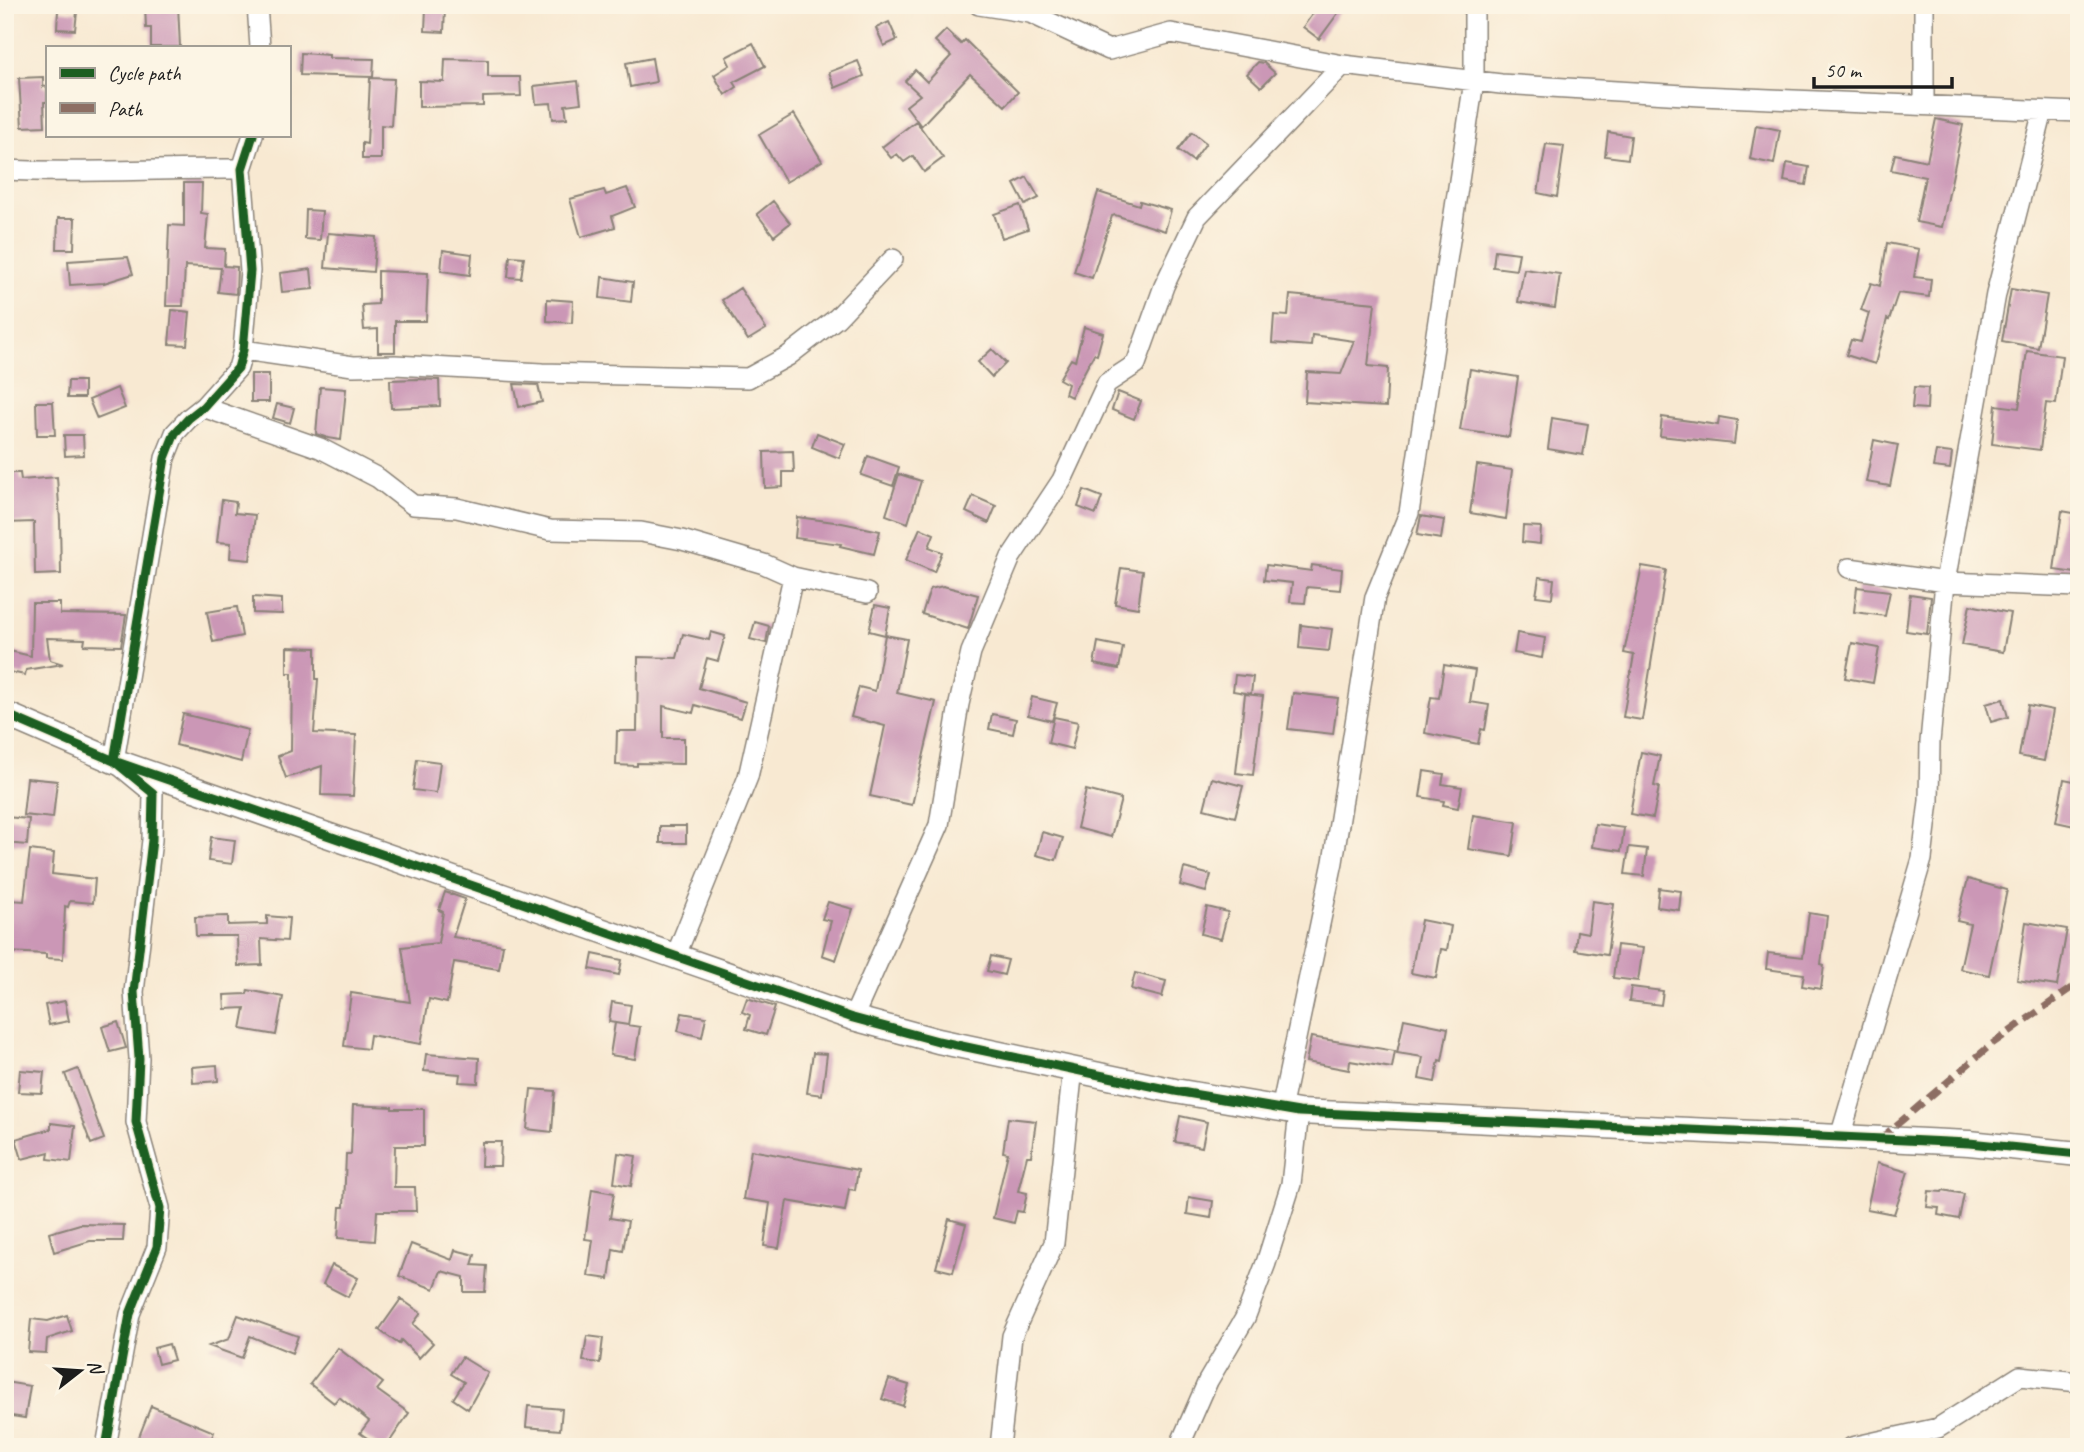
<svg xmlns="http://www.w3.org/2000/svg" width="2084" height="1452" font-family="Caveat,sans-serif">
	<rect width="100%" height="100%" fill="#fcf5e5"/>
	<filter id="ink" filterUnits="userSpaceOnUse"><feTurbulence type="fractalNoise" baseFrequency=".0143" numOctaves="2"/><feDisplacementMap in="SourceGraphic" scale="14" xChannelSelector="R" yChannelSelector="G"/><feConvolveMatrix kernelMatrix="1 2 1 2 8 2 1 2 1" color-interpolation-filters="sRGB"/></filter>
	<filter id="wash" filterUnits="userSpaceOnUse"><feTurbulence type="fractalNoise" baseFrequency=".00686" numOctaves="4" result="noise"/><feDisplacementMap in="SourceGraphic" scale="28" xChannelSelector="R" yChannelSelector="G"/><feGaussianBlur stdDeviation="1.57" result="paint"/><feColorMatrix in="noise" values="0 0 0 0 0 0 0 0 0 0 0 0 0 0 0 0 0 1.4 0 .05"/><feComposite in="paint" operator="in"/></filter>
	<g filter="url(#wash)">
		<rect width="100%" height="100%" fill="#f8e9d2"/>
		<g id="blocks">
			<path fill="#cb97b6" d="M145,5H178L180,47H151V28H146Z
				M1319,5H1344L1319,39L1303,27Z
				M426,7L445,8L444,32L425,31Z
				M58,10L77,12L75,30L57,29Z
				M889,22L897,40L884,46L876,28Z
				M946,30L961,44L965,40L1018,92L1005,106L970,74L921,126L906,106L920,95L905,81L915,70L927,82L951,56L935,41Z
				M753,43L765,66L734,82L737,87L725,95L714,75L730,65L726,57Z
				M301,53L329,55V58L374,59L373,77L300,75Z
				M652,58L656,82L630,87L626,63Z
				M445,59L488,60V77H520L521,96L483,97V106L419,107V81L444,82Z
				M858,61L864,76L835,88L829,72Z
				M1258,62L1264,63L1275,73L1261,87L1247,74Z
				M43,77V87L47,86V102H44L45,126L22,127L19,78Z
				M370,78L394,79L391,126L381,125V159H362V143L367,144Z
				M578,81L581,103L565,105L567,118L553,119L551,103L536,104L534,86Z
				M794,114L822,161L786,182L759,135Z
				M1936,119L1963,125L1942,227L1916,222L1925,177L1891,170L1895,154L1927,161Z
				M916,121L943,158L924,172L913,156L904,162L897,154L891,158L882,147Z
				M1756,125L1780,130L1774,164L1750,159Z
				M1192,132L1206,143L1193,161L1178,150Z
				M1608,132L1631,136L1628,159L1605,156Z
				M1546,144L1564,146L1557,197L1538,193Z
				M1787,163L1809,167L1806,185L1784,181Z
				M1027,177L1039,198L1025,205L1014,184Z
				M184,183H202L201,213L208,214L205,248L225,249L224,266L237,267L236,294L218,292L221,268L185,266L183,306H166L169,225L184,226Z
				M627,188L635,207L612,216L615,227L581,237L570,199L604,190L606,195Z
				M1098,192L1139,205L1140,201L1171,210L1165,231L1115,215L1112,216L1092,278L1074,272Z
				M773,201L790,223L774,236L757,214Z
				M1020,205L1028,229L1002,238L994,214Z
				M306,210L322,211L320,240L305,239Z
				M58,218H75L74,249H57Z
				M328,233L376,237L373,272L325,268Z
				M1887,243L1919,249L1914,277L1931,279L1929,297L1898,293L1889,320L1887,319L1875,364L1846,355L1851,340L1861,342L1869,313L1861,310L1871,283L1880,286Z
				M443,250L472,254L470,275L441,271Z
				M1495,250L1519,253L1516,270L1493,267Z
				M510,256L524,257L521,278L508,277Z
				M128,257L133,274L104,283L70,285L68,261Z
				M311,269L313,289L282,292L280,273Z
				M1524,269L1560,274L1555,308L1518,302Z
				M378,271L428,273L426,321H395V352H378V329L364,330L362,305L378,304Z
				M602,277L633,282L631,302L600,298Z
				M740,288L766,329L748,340L722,300Z
				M2011,289L2047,295L2038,348L2002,341Z
				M1290,295L1375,303L1368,366L1388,368L1386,407L1305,402L1307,372L1341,374L1354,341L1312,335L1311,346L1272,343L1274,315L1288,316Z
				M547,299L573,301L572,323L547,321Z
				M172,310L190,312L187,345L169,344Z
				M1084,327L1103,333L1097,355L1094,354L1071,397L1065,394L1068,384L1059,379L1071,359L1075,361Z
				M992,349L1006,363L992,377L978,362Z
				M2027,351L2062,356L2056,404L2046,403L2040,450L1992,444L1996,405L2019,408Z
				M1470,369L1518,377L1509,437L1460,430Z
				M251,374H269V402H251Z
				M418,379L439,380L440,406L391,408L390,380Z
				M68,381H84V398H67Z
				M514,384L538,385L542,402L519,407Z
				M320,387L346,389L341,440L328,438L316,434Z
				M1914,387L1928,388L1927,409L1912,408Z
				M117,388L125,408L97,419L89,400Z
				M1118,392L1141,401L1134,419L1112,410Z
				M36,402H53L55,435H37Z
				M277,404L294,408L290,423L273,418Z
				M1662,417L1718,425L1719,417L1737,420L1734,444L1660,436Z
				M1552,418L1588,424L1583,455L1548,449Z
				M817,433L845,444L839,458L812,447Z
				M64,435H83L84,455L65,456Z
				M1874,440L1898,445L1890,486L1866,482Z
				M793,451L794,472H783V487L765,488L764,452Z
				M1936,451L1952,453L1950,469L1933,467Z
				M868,456L899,467L893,486L861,475Z
				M1477,465L1512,470L1506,519L1470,513Z
				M5,473H20L21,480L57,477L60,520L61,574L35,575L34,522L5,523Z
				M899,474L921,481L908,523L886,515Z
				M1084,490L1102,497L1096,514L1078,507Z
				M973,496L996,506L989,523L966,512Z
				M222,500L236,502L235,513L255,515L250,560L230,558L231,543L217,542Z
				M2062,511L2079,514L2076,573L2054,570Z
				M1421,516L1444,520L1441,539L1417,535Z
				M797,517L842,523L880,531L874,554L840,546L841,544L795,538Z
				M1523,526L1541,527L1540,544L1522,542Z
				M920,528L934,534L929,547L942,552L934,572L906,560Z
				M1266,565L1311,571L1312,565L1342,569L1340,590L1307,587L1305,603L1290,602L1292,583L1264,580Z
				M1642,566L1666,570L1642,720L1623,717L1634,655L1624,653Z
				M1121,568L1143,571L1138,608L1115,604Z
				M1539,577L1554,579L1552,598L1536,596Z
				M943,586L978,595L968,629L922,614L930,589Z
				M1857,587L1890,591L1885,616L1854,612Z
				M1910,594L1931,597L1927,634L1906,631Z
				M253,597L282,599V614L253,613Z
				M32,603H60V614L126,615L121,646L84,645L85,639L47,638L50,660L63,664L26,670L25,675L5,671V650L31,656Z
				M875,605L890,608L885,635L869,631Z
				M1970,605L2010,613L2003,652L1962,645Z
				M237,607L242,636L213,642L207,612Z
				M755,622L769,626L766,643L750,639Z
				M1301,625L1332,629L1329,651L1299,648Z
				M711,632L725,636L718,661L707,658L699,688L746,702L741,718L695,705L693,713L663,706V738H684V764L637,763V766L616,765L617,731H637L638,657L677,658L683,634L709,640Z
				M1517,633L1545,638L1542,658L1514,653Z
				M885,635L907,639L897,693L936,702L912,805L870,796L885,726L851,717L859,687L875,691Z
				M1098,642L1123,647L1119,669L1094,664Z
				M1852,643L1879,648L1873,683L1845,678Z
				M287,647L316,648V679H318L314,733L356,735L353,796L321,795L322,766L286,778L278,756L291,751L292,673H287Z
				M1444,665L1475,670L1470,702L1489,705L1485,730L1481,729L1478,744L1425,733L1431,697L1439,698Z
				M1235,675L1253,677L1251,694L1233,691Z
				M1293,693L1338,698L1333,734L1288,729Z
				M1245,694L1263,696L1253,775L1236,773Z
				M1032,697L1057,703L1052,721L1028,715Z
				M2003,699L2008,717L1991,722L1986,704Z
				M2028,705L2053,710L2044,761L2019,756Z
				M183,714L248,730L241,762L176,745Z
				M992,714L1016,719L1013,734L989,729Z
				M1054,717L1078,722L1072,749L1048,743Z
				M1641,752L1660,756L1654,786L1659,787L1653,818L1630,814Z
				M417,759L440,762L436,793L413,790Z
				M1424,771L1444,774L1442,784L1462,787L1458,808L1443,805L1444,801L1420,797Z
				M27,778L57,781L53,818L23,815Z
				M1212,778L1243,786L1235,817L1204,809Z
				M2064,779L2079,782V827L2056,822Z
				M1086,790L1121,799L1111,837L1077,828Z
				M1473,815L1517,822L1512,856L1468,849Z
				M5,817L29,819L27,845L5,843Z
				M1595,824L1624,828L1621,851L1592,847Z
				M660,826H686V843H660Z
				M1042,832L1063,838L1056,860L1036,855Z
				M211,837L235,840L232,864L208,861Z
				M1629,847L1647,849L1644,876L1625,874Z
				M30,850L54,853L52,874L95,879L93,903L70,901L68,907L65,906L63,959L46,958V954L8,952L10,900L24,901Z
				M1184,868L1211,875L1206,892L1180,885Z
				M1968,879L2007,890L1989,975L1960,969L1970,924L1957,921Z
				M1659,888L1681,891L1679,910L1657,907Z
				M445,892L465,899L453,937L503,945L499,969L454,962L447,1003L429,999L421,1044L370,1035L368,1049L344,1046L351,993L410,1002L402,947L438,943L443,912L439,910Z
				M1592,901L1614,904L1607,955L1575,950L1577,931L1588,933Z
				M828,902L853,909L836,960L822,955L831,921L822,919Z
				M1207,907L1228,912L1221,939L1201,934Z
				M1809,913L1827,916L1821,964L1824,965L1821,989L1802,986L1804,974L1766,969L1768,953L1803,957Z
				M228,916V925L267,924V916L289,918L287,941L261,939L262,965L238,966L237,936H196L195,917Z
				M1421,920L1451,926L1447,950L1441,949L1436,978L1411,973Z
				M2026,922L2067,929L2057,986L2017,980Z
				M1617,945L1643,948L1638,981L1613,978Z
				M593,954L622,960L619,975L590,969Z
				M991,956L1008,960L1004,975L987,971Z
				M1135,973L1166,981L1162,997L1131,989Z
				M1631,987L1663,991L1661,1005L1629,1001Z
				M248,990L283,997L276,1035L241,1029L245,1008L225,1009L224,995L247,994Z
				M747,998L775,1007L766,1035L746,1029L750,1015L742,1012Z
				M65,1001L69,1021L49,1025L45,1005Z
				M612,1002L631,1005L628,1025L609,1022Z
				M682,1013L706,1017L702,1037L678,1031Z
				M1404,1019L1448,1028L1442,1061L1439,1060L1435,1082L1419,1079L1423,1057L1397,1053Z
				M118,1022L126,1048L110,1052L102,1027Z
				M615,1023L640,1027L635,1059L610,1055Z
				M1311,1037L1395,1051L1392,1068L1350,1061L1349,1070L1306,1062Z
				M813,1053L827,1054L822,1095L807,1093Z
				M426,1054L479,1058L478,1083L459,1082L460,1074L424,1071Z
				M217,1065L218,1081L193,1083L192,1067Z
				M78,1069L104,1139L91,1144L65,1074Z
				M20,1070L44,1072L42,1093L18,1092Z
				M531,1089L555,1091L552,1132L527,1129Z
				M353,1105L392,1107V1109H424V1146H395L394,1187H415L416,1211H377L375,1241L338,1238L340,1207H344L346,1154H351Z
				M1180,1116L1207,1122L1202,1147L1175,1142Z
				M1008,1118L1036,1121L1031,1156H1027L1018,1191L1027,1193L1023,1212L1017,1211L1014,1223L993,1218L1008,1153L1003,1152Z
				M51,1123L75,1126L71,1162L48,1159L49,1152L22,1159L16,1139L51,1129Z
				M482,1142H501L500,1166H481Z
				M751,1150L858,1170L855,1190L849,1189L845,1211L787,1201L779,1248L764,1246L770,1203L743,1199Z
				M618,1153L636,1156L631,1186L614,1183Z
				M1877,1163L1908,1172L1894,1214L1867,1209Z
				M592,1189L614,1193L610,1218L628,1221L623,1251L613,1249L609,1279L588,1276L593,1240L585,1239Z
				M1943,1190L1964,1194L1959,1219L1938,1215L1939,1208L1927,1207L1929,1191L1942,1192Z
				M1189,1197L1213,1201L1211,1218L1187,1214Z
				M949,1219L966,1224L953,1272L936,1268Z
				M80,1224L124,1225L123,1241H90L54,1252L49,1233Z
				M411,1244L452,1260L455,1250L475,1255L472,1265L487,1266L485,1292H464V1277L441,1271L434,1289L399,1276Z
				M332,1265L358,1278L348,1297L323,1284Z
				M401,1299L421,1313L413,1324L433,1343L419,1358L401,1340L399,1344L379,1330Z
				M67,1315L72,1331L47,1339L46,1353L28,1352L31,1319L48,1321Z
				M238,1315L298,1336L292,1353L250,1336L242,1358L209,1346L229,1339Z
				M587,1336L603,1338L600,1363L583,1361Z
				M169,1344L174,1360L158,1364L154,1348Z
				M338,1348L383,1383L377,1390L409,1413L386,1447H380L360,1433L369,1421L339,1397L334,1403L310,1384Z
				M462,1357L488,1373L468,1409L453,1399L464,1382L451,1374Z
				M889,1379L909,1385L903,1406L882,1399Z
				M5,1382L30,1386L25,1418L5,1415Z
				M151,1406L214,1432L208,1447H135Z
				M528,1406L562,1409L560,1430L526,1427Z"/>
		</g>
	</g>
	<g filter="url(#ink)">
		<use href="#blocks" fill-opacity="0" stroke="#8a8277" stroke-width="2"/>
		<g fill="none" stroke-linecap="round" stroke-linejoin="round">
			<g stroke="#8a8277" stroke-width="22">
				<path id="minor" d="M257,5L260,47
					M979,5L1030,13L1109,50L1171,33L1343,65L1501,84L1701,96L2079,112
					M1924,105V5
					M5,170C84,174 163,168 242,169
					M243,350L353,366L395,365L542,373L748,378L788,356L837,318L893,259
					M203,407L320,448L378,478L413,505L457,508L550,530L641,532L682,540L764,564L793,577L867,593
					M1849,568L1945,582L2079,587
					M676,955L748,777L793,577
					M853,1018L939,825L959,704L971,652L1011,557L1062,480L1107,383L1136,364L1164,286L1197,217L1343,65
					M1281,1110L1333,862L1375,597L1409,513L1474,81V12L1477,5
					M1840,1137L1922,859L1929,801L1930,742L1945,582L1996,294L2043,111
					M106,1447L130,1314L157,1247L160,1208L136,1122L139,1058L134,992L152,840L153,793L114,761L165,458L175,433L189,418L203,407L238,368L243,350L250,271L242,169L253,135
					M1000,1447L1012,1336L1054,1243L1073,1068
					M1179,1447L1208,1381L1245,1318L1266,1263L1291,1184L1299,1112
					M1852,1447L1938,1428L2020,1376L2079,1382"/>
			</g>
			<g stroke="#8a8277" stroke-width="27">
				<path id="tertiary" d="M5,714L114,761L853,1018L938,1041L1175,1091L1299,1112L1969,1143L2079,1154"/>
			</g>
			<use href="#minor" stroke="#fff" stroke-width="19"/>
			<use href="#tertiary" stroke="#fff" stroke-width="24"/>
			<path stroke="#8d6e63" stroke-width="7" stroke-dasharray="14 7" stroke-linecap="butt" d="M1880,1139L1992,1044L2074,986"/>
			<g stroke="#fcf5e5" stroke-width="13">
				<path id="cycleway" d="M5,714L114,761L853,1018L938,1041L1175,1091L1299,1112L1969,1143L2079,1154
					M106,1447L130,1314L157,1247L160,1208L136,1122L139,1058L134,992L152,840L153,793L114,761L165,458L175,433L189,418L203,407L238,368L243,350L250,271L242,169L253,135"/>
			</g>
			<use href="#cycleway" stroke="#1b5e20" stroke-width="9"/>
		</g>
	</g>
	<rect width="2084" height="1452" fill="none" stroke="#fcf5e5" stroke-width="28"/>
	<rect x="46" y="46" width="245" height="91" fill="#fcf5e5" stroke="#a29e95" stroke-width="2"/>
	<rect x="60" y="68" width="35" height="10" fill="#1b5e20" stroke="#a29e95" stroke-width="2"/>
	<text x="108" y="80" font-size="21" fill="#1c1c1c">Cycle path</text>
	<rect x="60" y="103" width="35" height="10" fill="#8d6e63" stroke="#a29e95" stroke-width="2"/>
	<text x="108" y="116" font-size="21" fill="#1c1c1c">Path</text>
	<g transform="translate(80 1371) rotate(73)" stroke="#fcf5e5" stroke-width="5" paint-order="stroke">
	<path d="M0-5L12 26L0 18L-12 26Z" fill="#1c1c1c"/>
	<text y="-10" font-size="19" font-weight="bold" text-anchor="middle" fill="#1c1c1c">N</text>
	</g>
	<path d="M1814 77v10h138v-10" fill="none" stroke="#1c1c1c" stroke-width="3.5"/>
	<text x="1825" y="77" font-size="21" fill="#1c1c1c" stroke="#fcf5e5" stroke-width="5" paint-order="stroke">50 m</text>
</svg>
